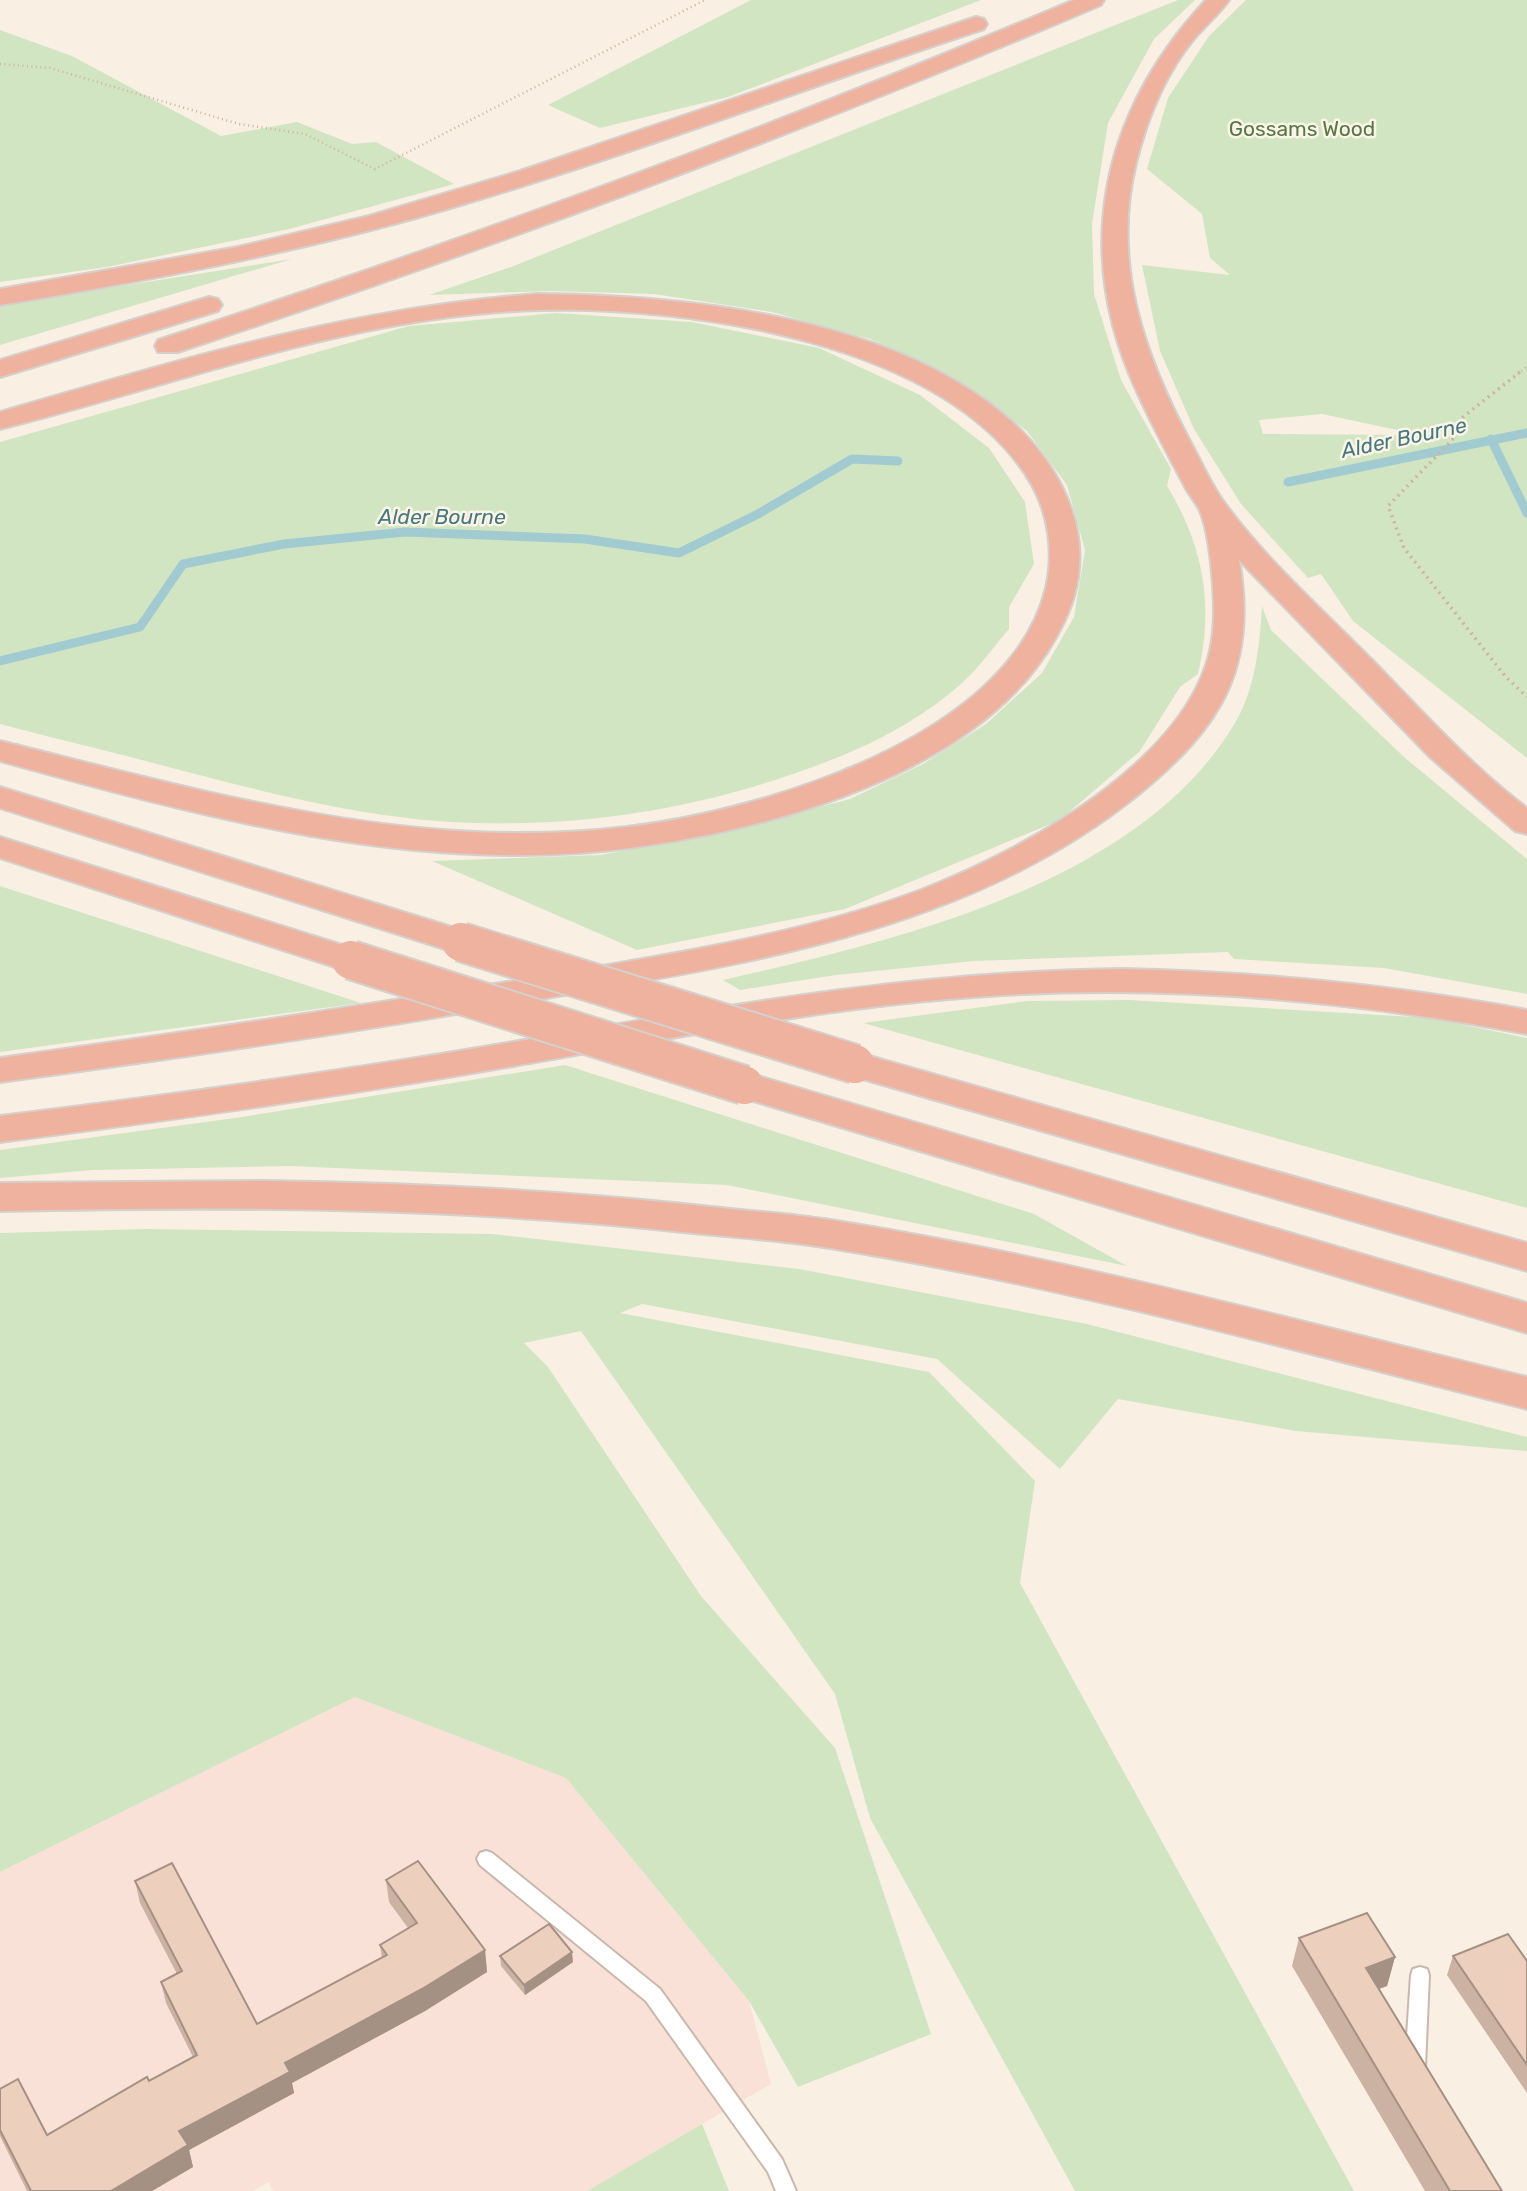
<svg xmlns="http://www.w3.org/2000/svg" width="1527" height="2191" font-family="Rubik,sans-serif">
	<rect width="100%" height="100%" fill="#f9f0e3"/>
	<path fill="#f9e1d7" d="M355,1697L566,1778L749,2001L771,2084L587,2191H273L269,2182L252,2191H0V1872Z"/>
	<path fill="#d1e5c3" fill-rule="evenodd" d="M751,0H981L728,97L600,128L548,105Z
		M1178,0H1195L1154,39L1108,123L1092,224L1094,294L1121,380L1171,469L1167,486C1204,546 1214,606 1198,674L1180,687L1140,751L1060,820L845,909L637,950L432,861L600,855L709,836L850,799L923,764L986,724L1042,673L1074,617L1085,550L1067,485L1027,431L953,377L870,339L772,312L654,294L550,291L429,295L511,267Z
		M1246,0H1527V758L1353,621L1321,574L1308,578L1241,504L1194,429L1160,351L1142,265L1230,275L1210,258L1202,214L1147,169L1168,98L1209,36ZM1322,414L1416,434L1417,435L1263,434L1259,420Z
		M0,30L72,56L221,136L297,122L352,144L376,142L454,184L289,229L107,267L0,282Z
		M292,259L0,345V305Z
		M556,313L692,322L819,348L920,395L989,448L1025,502L1034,564L1009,607V629C994,646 980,667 963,682C910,730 845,757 778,779C680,811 578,826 475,823C367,820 260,791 157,764C105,750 52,738 0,724V442L409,326Z
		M1262,606L1271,630L1404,757L1527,859V994L1384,968L1234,959L1228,952L974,961L836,975L740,990L723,980C894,941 1139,885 1235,723C1255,690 1260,644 1262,606Z
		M0,886L361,1003L0,1052Z
		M1130,1000L1430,1018L1527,1038V1208L863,1023L1027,1001Z
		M565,1065L1034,1214L1127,1266L727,1185L289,1166L93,1170L0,1178V1150L242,1117Z
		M145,1229L492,1234L799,1269L1087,1324L1527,1437V1451L1296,1431L1118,1399L1060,1469L937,1359L642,1304L620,1313L929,1372L1035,1481L1020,1583L1354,2191H1075L870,1818L835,1694L581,1331L524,1343L548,1367L701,1596L835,1748L931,2034L798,2087L749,2001L566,1778L355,1697L0,1872V1233Z
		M702,2124L729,2191H587Z"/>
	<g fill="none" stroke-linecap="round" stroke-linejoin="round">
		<path stroke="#a1cbd1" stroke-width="9" d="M1491,439L1527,513
			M1288,482L1527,433
			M0,661L140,627L183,564L284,544L405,532L585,539L679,553L758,514L852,459L898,461"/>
		<g stroke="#c9b8ab" stroke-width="4">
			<path id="service" d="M486,1851L492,1853L660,1989L782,2159L796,2191H776L768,2172L646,2001L480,1865L477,1859L480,1853Z
				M1420,1967L1427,1969L1429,1975L1425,2067L1422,2073L1415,2076L1408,2073L1405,2067L1411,1975L1413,1969Z"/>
		</g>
		<g stroke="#d6d0cd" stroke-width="4">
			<path id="motorway" d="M1074,0H1104L1101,5C798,134 490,249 178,352H158L155,346L158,340C469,239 774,127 1074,0Z
				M1206,0H1229C1219,14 1205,26 1194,39C1165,74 1147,119 1136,163C1111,265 1145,357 1192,445C1203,465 1212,487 1226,505C1269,563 1324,611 1374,662C1423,712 1471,766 1527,808V834L1515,831L1430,757L1239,560C1258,668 1221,727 1139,794C962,938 726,966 507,1005C339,1035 170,1059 0,1082V1058C182,1033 363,1006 544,976C670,954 800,935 921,890C1024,850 1202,755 1213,632C1216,603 1211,537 1200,511C1196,502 1188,494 1184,485C1168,455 1152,425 1138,394C1071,251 1101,113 1206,0Z
				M976,17L984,19L987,24L984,29C810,86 639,152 464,204C312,250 156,279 0,305V289L238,247L369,216L520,171Z
				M537,294C686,295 894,317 1010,420C1051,457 1084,511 1079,568C1077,595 1068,616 1055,639C980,773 773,829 630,848C418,876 203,817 0,761V741C206,792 412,853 627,827C761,811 1010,738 1046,588C1054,553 1049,516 1032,485C951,342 688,306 540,310C353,315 179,384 0,429V412C179,360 350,308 537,294Z
				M209,297L218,299L222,305L218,311L0,377V360Z
				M0,787L474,934L479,942L474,950L461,953L448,950L0,808Z
				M0,837L364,952L369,960L364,968L351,971L338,968L0,858Z
				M1123,969C1260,972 1393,985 1527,1010V1034C1349,1000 1169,984 988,996C828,1006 671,1039 513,1066C343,1096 172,1120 0,1142V1116C172,1095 343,1071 513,1042C719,1007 914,971 1123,969Z
				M855,1052L1527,1243V1271L842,1073L836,1064L842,1055Z
				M744,1072L1527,1303V1333L730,1094L725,1085L730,1076Z
				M265,1181C418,1183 570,1191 721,1208C758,1212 794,1214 830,1220C1065,1257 1296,1321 1527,1377V1409C1296,1351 1065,1286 830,1248C782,1240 732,1237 683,1232C456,1207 228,1206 0,1211V1183Z"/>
		</g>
		<path stroke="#d0b2a1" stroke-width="2.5" stroke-dasharray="1 3.5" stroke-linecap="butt" d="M0,64L50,68L239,124L305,134L375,169L705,0
			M1518,374L1527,366"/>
		<path stroke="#d0b2a1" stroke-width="3.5" stroke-dasharray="2 4.5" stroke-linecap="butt" d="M1520,372L1463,417L1456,425L1455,437L1388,506L1404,548L1505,676L1527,697"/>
		<use href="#service" fill="#fff" fill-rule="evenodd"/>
		<use href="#motorway" fill="#eeb29f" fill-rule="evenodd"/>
		<g stroke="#d6d0cd" stroke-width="42" stroke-linecap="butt">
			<path id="motorway-bridge" d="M461,942L855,1064
				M351,960L744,1085"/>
		</g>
		<use href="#motorway-bridge" stroke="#eeb29f" stroke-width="38"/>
	</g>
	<path fill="#cbb2a3" d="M386,1880L485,1950L487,1972L425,2011L292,2083L294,2093L189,2150L193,2167L152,2191H27L0,2136V2089L47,2135L193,2057L166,2003L161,1982L177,1974L140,1903L135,1881L257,2024L382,1958L380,1945L408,1928L389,1902Z
		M1299,1938L1395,1957L1387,1986L1379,1989L1502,2191H1425L1292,1966Z
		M500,1956L573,1962L525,1995L501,1966Z
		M1453,1956L1527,1961V2093L1447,1975Z"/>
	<path fill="#a59184" d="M485,1950L487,1972L425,2011L292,2083L294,2093L189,2150L193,2167L152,2191H111L179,2131L285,2063Z
		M572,1952L573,1962L525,1995L524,1985Z
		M1395,1957L1387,1986L1359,1996L1366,1968Z"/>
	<path fill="#eccfbd" stroke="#a59184" stroke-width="2" d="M418,1861L485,1950L422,1989L285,2063L290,2072L179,2131L188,2145L111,2191H31L0,2130V2089L18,2079L47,2135L147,2077L149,2081L197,2055L161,1982L182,1971L135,1881L172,1863L257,2024L387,1955L380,1945L417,1923L386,1880Z
		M1367,1913L1395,1957L1366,1968L1502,2191H1450L1299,1938Z
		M549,1924L572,1952L524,1985L500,1956Z
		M1508,1934L1527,1961V2065L1453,1956Z"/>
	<g text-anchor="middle" stroke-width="5" stroke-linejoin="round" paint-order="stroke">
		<g font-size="21" fill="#577948" stroke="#fdf4e8">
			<text x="1302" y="136">Gossams Wood</text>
		</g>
		<g font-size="21" font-style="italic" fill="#477880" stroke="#fdf4e8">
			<text transform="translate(1404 438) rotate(-12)" y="7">Alder Bourne</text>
			<text x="442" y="524">Alder Bourne</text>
		</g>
	</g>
</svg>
